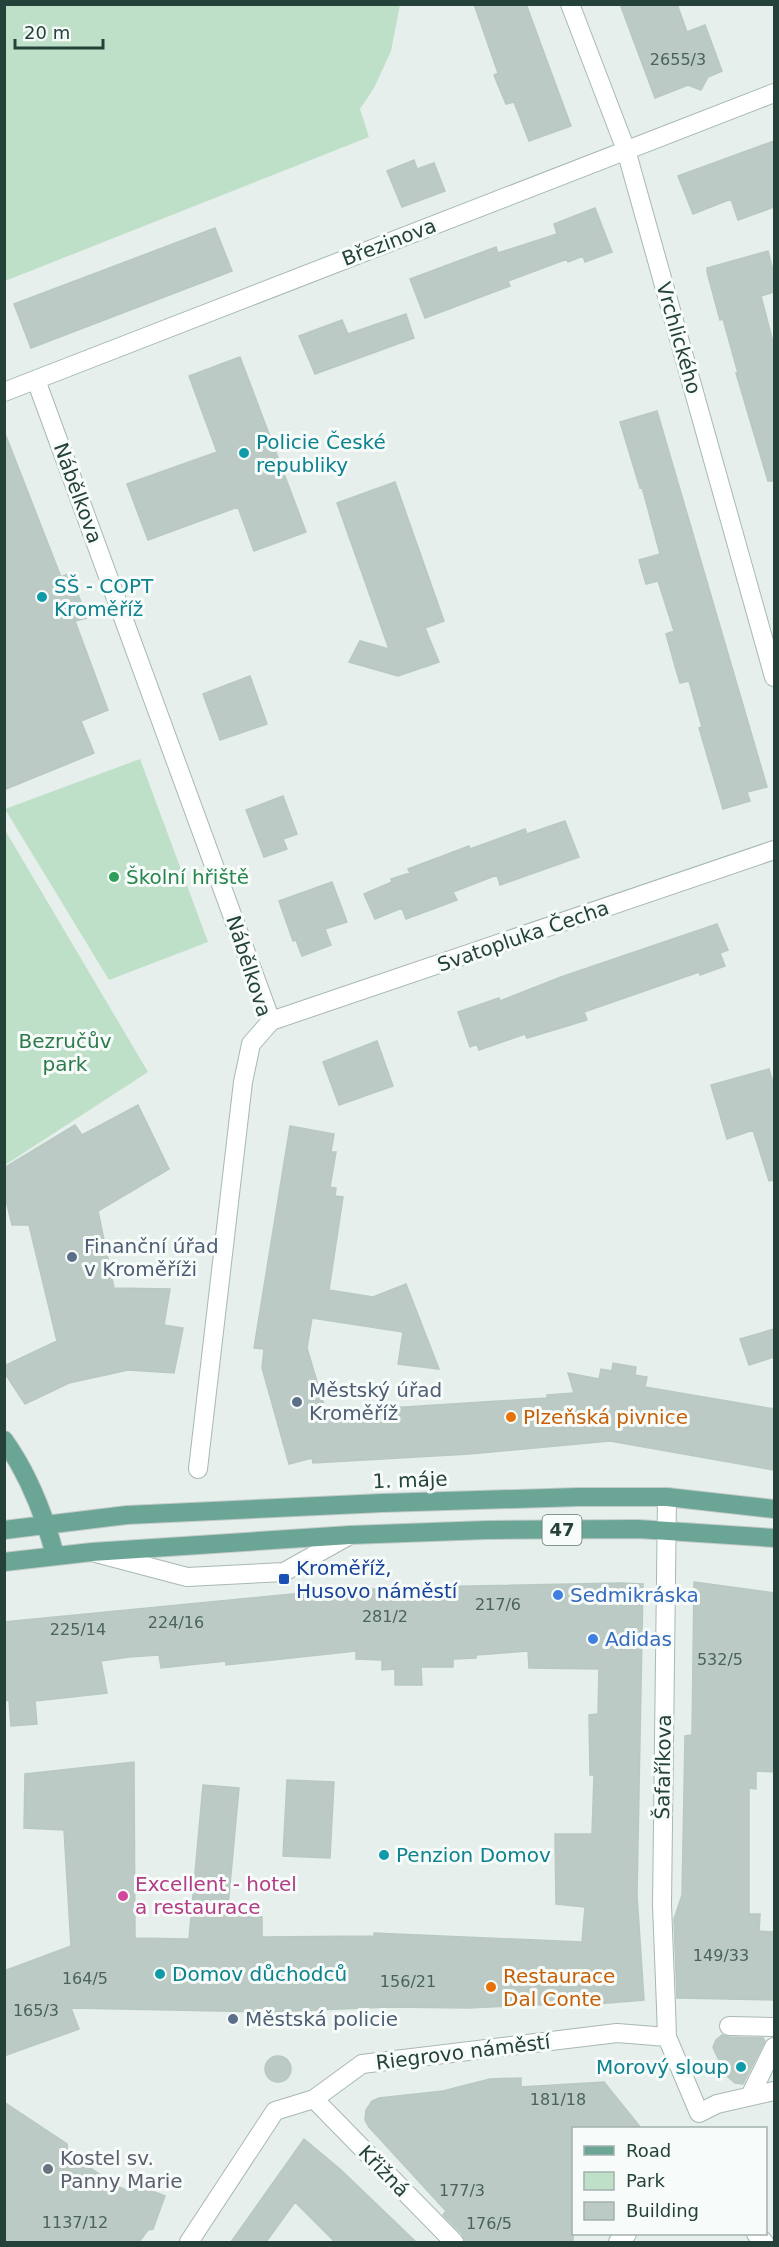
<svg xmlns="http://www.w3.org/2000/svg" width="779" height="2247" font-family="'DejaVu Sans',sans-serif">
	<rect width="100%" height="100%" fill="#e6efeb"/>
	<path fill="#bfe0c8" d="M4,5L5,4L400,5L391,51L374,88L360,109L369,137L5,281Z
		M140,759L208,942L109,980L5,809Z
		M5,830L148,1072L5,1165H4Z"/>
	<path fill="#bbcac4" stroke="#b8c9c2" stroke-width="1.5" d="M474,4H526L571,126L529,141L514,102L506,104L494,75L498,73Z
		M620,4H677L687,32L705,25L722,71L708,77L701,90L688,85L655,98Z
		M774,141V207L738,220L731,199L693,214L678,176Z
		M414,160L417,169L434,163L445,191L402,207L387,171Z
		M595,208L612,252L585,262L583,256L568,262L567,259L508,281L510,286L425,318L410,279L496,247L498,253L557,234L554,224Z
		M215,228L232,271L31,348L14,304Z
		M768,251L774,274V292L761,296L774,346V481H768L736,373H738L723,319L720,320L707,272V268Z
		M406,314L414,338L315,374L299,336L342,320L348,334Z
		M240,357L306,532L254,551L238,507L148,540L127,484L217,452L189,376Z
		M657,411L767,787L747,792L750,801L723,809L699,728L702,727L689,681L680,683L673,659L666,634L674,631L658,581L646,584L639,560L660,554L642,487L640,488L620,422Z
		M4,436H6L61,577L70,573L87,618L75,621L108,710L81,721L94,753L4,790Z
		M395,482L444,621L425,628L439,662L398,676L349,662L360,641L389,649L337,503Z
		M250,676L267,724L220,740L203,694Z
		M283,796L297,834L283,839L287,849L264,857L246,810Z
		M565,821L579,857L500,885L497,875L453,892L457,900L406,919L402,908L375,919L364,894L392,882L391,879L410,873L408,869L469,846L470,849L525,829L527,834Z
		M332,882L347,922L325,929L331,945L302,956L296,940L293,941L279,901Z
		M717,924L728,950L720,953L725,966L700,975L699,972L584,1012L587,1020L527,1038L525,1034L479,1050L477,1044L470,1047L458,1012L499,998L500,1001L561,977Z
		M377,1041L393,1086L339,1105L323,1062Z
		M769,1069L774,1086V1180L769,1181L753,1130L727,1139L711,1085Z
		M138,1105L169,1169L98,1211L114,1288L170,1289L164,1325L183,1328L174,1373L128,1370L69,1383L25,1404L4,1372V1366L57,1341L29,1225H12L4,1192V1168L75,1125L82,1135Z
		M290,1126L334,1134L331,1152H336L330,1187L336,1188L335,1196L343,1197L329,1290L373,1297L406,1284L439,1369L398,1364L403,1332L312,1318L307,1348L326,1412L547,1398V1395L574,1393L568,1373L599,1379L601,1369L612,1371L613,1363L636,1367L635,1375L647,1377L645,1387L774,1409V1470L610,1441L469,1454L313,1463L312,1458L289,1464L262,1368L264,1349L254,1348Z
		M774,1329V1357L749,1365L740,1339Z
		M694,1582L774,1593V1772L756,1771V1789L749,1788V1914H760L759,1931L774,1932V2000L677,1998L674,1919L682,1895L685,1736L692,1735Z
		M620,1583L643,1584L637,1895L644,2000L597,2004V2002L468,2008L390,2007L267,2012L71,2008L79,2029L4,2056V1971L71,1946L64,1830L24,1828L25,1774L134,1762L135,1938L189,1939L203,1785L239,1788L227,1917H262V1937L374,1936V1933L582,1942L585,1907L556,1904L555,1834H592L594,1775H590L589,1715L598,1714L599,1669L529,1668L528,1651L476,1655V1658L453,1659V1667H421L422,1685H395V1669L382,1670V1660L356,1659V1651L226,1665V1661L161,1668L159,1655L129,1657L101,1661L107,1693L35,1701L37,1724L11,1726L9,1700L4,1701V1622L353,1588V1589H421L420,1587Z
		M287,1780L334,1782L330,1858L283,1856Z
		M722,2035L729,2037L763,2038L765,2041L743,2084L735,2083L727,2076L715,2052L713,2047L716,2040Z
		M265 2069a13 13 0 1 1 26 0a13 13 0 1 1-26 0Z
		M521,2078V2087L604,2082L641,2128H573V2242H465L462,2234L443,2215L446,2211L369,2127L365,2120L366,2110L372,2101L379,2098L443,2091L490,2079Z
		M4,2102L67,2144L68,2153L119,2187L131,2192L142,2187L165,2196L153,2229L148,2230L139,2242H4Z
		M304,2139L340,2169L416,2242H335L295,2202L266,2242H231Z"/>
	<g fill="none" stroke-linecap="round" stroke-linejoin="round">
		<g stroke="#a8b8b2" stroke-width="20">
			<path id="minor" d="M570,4L626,150L774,677
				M36,380L271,1021
				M4,392L774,93
				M198,1469L243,1082L251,1044L271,1021L774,850
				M667,1497L662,1905L666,2007L667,2037L699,2113L717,2104L774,2091
				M96,1553L187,1577L284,1572L350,1535
				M729,2026L774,2027
				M750,2096L774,2047
				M314,2099L454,2242
				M756,2234L764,2242
				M189,2242L275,2111L314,2099L362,2064L617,2033L667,2037
				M618,2242L627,2234"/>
		</g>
		<g stroke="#c2cac8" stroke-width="20">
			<path id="major" d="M4,1440C29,1475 44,1514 55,1555
				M4,1530L127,1515L382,1503L578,1497H667L774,1509
				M4,1562L92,1552L350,1535L487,1530L638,1529L774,1538"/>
		</g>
		<use href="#minor" stroke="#fff" stroke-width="18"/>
		<use href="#major" stroke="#6aa596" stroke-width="18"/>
	</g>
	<g fill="#0f9aa8" stroke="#f7fbf9" stroke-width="2">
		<circle cx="244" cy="453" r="6"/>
		<circle cx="42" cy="597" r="6"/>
		<circle cx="384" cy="1855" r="6"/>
		<circle cx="160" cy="1974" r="6"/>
		<circle cx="741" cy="2067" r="6"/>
	</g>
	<circle fill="#2e9e5b" stroke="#f7fbf9" stroke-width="2" cx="114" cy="877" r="6"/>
	<g fill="#5c6f8a" stroke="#f7fbf9" stroke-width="2">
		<circle cx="72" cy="1257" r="6"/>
		<circle cx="297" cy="1402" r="6"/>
		<circle cx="233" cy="2019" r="6"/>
	</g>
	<g fill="#e8710a" stroke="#f7fbf9" stroke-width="2">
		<circle cx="511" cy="1417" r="6"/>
		<circle cx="491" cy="1987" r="6"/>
	</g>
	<rect fill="#1a4fb4" stroke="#f7fbf9" stroke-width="2" x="278" y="1573" width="12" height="12" rx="3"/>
	<g fill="#3f7fe0" stroke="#f7fbf9" stroke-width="2">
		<circle cx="558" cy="1595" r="6"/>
		<circle cx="593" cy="1639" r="6"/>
	</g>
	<circle fill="#d1479c" stroke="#f7fbf9" stroke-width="2" cx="123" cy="1896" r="6"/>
	<circle fill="#6b7280" stroke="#f7fbf9" stroke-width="2" cx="48" cy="2169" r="6"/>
	<g text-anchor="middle" stroke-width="6" stroke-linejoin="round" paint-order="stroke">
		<g font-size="16" fill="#4a645c">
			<text x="678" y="65">2655/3</text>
			<text x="498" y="1610">217/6</text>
			<text x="385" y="1622">281/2</text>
			<text x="176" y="1628">224/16</text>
			<text x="78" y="1635">225/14</text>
			<text x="720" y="1665">532/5</text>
			<text x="721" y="1961">149/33</text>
			<text x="85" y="1984">164/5</text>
			<text x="408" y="1987">156/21</text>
			<text x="36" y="2016">165/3</text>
			<text x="558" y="2105">181/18</text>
			<text x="462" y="2196">177/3</text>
			<text x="75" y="2228">1137/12</text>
			<text x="489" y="2229">176/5</text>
		</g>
		<rect fill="#f7fbf9" stroke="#637a73" stroke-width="1.5" x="542.5" y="1515" width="39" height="30" rx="4.5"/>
		<g font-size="18" font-weight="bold" fill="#24423a">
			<text x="562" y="1536">47</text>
		</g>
		<g font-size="20" fill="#24423a" stroke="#f7fbf9">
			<text transform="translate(389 242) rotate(-21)" y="7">Březinova</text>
			<text transform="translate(679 338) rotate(74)" y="7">Vrchlického</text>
			<text transform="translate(78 493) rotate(70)" y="7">Nábělkova</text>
			<text transform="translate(523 936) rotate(-19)" y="7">Svatopluka Čecha</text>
			<text transform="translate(249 966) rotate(72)" y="7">Nábělkova</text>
			<text transform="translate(410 1480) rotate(-2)" y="7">1. máje</text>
			<text transform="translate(663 1767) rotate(-89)" y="7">Šafaříkova</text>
			<text transform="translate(463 2052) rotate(-7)" y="7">Riegrovo náměstí</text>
			<text transform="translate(384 2171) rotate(46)" y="7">Křižná</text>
		</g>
		<g font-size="20" fill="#0d838f" stroke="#f7fbf9" text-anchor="start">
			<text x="256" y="449">Policie České<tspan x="256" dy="23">republiky</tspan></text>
			<text x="54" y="593">SŠ - COPT<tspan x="54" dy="23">Kroměříž</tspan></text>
			<text x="396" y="1862">Penzion Domov</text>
			<text x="172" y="1981">Domov důchodců</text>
			<text x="729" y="2074" text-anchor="end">Morový sloup</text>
		</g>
		<g font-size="20" fill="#27864d" stroke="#f7fbf9" text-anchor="start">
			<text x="126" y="884">Školní hřiště</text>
		</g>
		<g font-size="20" fill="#2d7a4b" stroke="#f7fbf9">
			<text x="65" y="1048">Bezručův<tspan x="65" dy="23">park</tspan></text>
		</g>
		<g font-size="20" fill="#4e5e75" stroke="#f7fbf9" text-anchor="start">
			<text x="84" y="1253">Finanční úřad<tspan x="84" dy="23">v Kroměříži</tspan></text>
			<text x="309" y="1397">Městský úřad<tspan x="309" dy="23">Kroměříž</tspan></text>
			<text x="245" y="2026">Městská policie</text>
		</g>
		<g font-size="20" fill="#c56008" stroke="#f7fbf9" text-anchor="start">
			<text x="523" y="1424">Plzeňská pivnice</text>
			<text x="503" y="1983">Restaurace<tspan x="503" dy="23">Dal Conte</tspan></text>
		</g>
		<g font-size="20" fill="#164399" stroke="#f7fbf9" text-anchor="start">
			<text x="296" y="1575">Kroměříž,<tspan x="296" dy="23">Husovo náměstí</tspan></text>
		</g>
		<g font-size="20" fill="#366cbe" stroke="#f7fbf9" text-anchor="start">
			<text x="570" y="1602">Sedmikráska</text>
			<text x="605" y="1646">Adidas</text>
		</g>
		<g font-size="20" fill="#b23c85" stroke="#f7fbf9" text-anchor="start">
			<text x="135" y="1891">Excellent - hotel<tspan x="135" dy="23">a restaurace</tspan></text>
		</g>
		<g font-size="20" fill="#5b616d" stroke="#f7fbf9" text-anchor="start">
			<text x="60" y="2165">Kostel sv.<tspan x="60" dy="23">Panny Marie</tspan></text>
		</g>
	</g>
	<rect width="779" height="2247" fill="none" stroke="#24423a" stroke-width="12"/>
	<rect x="572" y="2127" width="195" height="108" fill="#f7fbf9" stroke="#a3b1ad" stroke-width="1.5"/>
	<rect x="584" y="2146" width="30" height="9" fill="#6aa596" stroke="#a3b1ad" stroke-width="1.5"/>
	<text x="626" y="2157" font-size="18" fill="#24423a">Road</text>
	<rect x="584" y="2172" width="30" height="18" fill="#bfe0c8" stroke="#a3b1ad" stroke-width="1.5"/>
	<text x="626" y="2187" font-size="18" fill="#24423a">Park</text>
	<rect x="584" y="2202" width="30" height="18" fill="#bbcac4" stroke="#a3b1ad" stroke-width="1.5"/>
	<text x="626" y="2217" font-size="18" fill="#24423a">Building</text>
	<path d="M15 39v9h88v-9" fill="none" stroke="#24423a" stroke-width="3"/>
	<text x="24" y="39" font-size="18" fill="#24423a" stroke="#f7fbf9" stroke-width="4.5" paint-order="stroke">20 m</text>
</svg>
